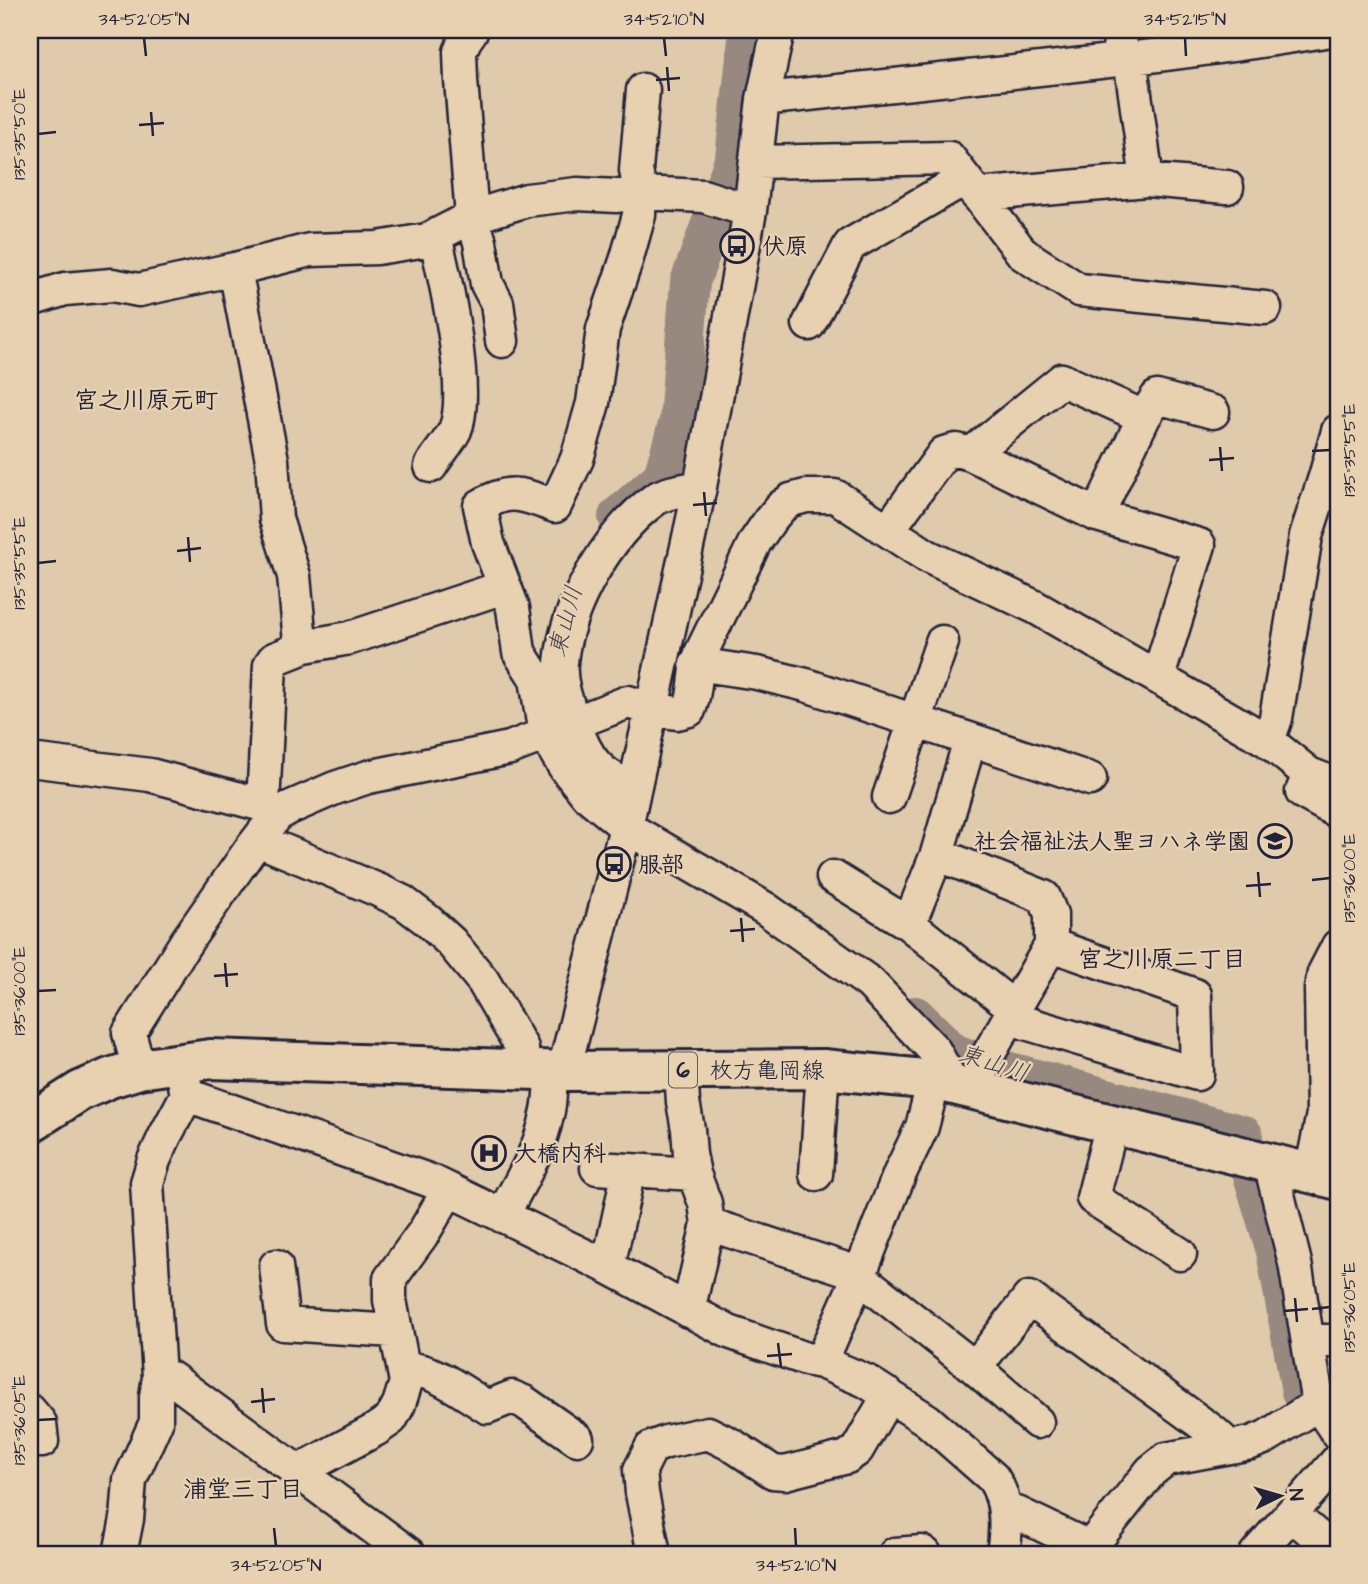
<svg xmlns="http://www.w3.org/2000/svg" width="1368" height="1584" font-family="'Architects Daughter','Klee One',sans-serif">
	<rect width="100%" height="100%" fill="#dfcaab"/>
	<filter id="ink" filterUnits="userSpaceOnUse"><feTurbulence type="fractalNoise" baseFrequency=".0143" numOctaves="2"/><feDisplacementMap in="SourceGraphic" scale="14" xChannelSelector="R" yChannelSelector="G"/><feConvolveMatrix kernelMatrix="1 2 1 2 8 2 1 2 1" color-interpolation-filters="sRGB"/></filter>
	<g filter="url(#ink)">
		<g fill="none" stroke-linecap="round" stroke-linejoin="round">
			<path stroke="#978980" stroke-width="40" d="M618,517L663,477L679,421L690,282L735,158L749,30
				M915,1016L953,1053L984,1065L1243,1135
				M1253,1175L1276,1251L1301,1391"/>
			<g stroke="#22223b" stroke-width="37">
				<path id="minor" d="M472,30L465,40L460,52L461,80L472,217L480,242L487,284L497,303L502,341
					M1130,58L1147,180
					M1117,60L1122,30
					M643,90L636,170L640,193L639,215L627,258L603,329L593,403L577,459L555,506C523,495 511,487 480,506L488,543L513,608L519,652L536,679L545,735L566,769L587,795L626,827L766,909L870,983L934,1050L953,1084
					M763,99C953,78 1143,61 1331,30
					M756,162L949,158L1023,254L1079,290L1265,308
					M977,195L1147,180L1227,187
					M235,269L272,460L276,519L294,576L300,642L297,650L274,659L270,665L263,805
					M30,300L65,289L112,285L139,290L235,269L310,250L377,248L427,240L472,217L527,200L577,194L617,196L640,193L703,196L750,211
					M809,324L850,245L964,179
					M971,454L1097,515L1199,545L1158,677
					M431,466C438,454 449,442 455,430C471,392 445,277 435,236
					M1325,477L1338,431
					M1097,515L1144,417
					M888,530L944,453L956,450L971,454L1062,380L1144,417L1157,397L1213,412
					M299,647L350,638L504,587
					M696,664L757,673L806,685L1090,779
					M1268,741L1276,718L1306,536L1325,477L1338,481
					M30,760L150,775L263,805L277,815
					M1309,774L1302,792L1338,812
					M633,788C598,774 587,759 575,725C568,705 559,684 561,663C566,606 608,534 654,500C665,492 686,490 700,487
					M889,797L942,642
					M258,840L378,890L403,902L427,920L451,942L483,981L522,1048V1070
					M937,854L1044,897L1051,914V945L988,1055L974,1089
					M833,877L909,924L1014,1008
					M909,924L937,854L970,740
					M1009,1018L1197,1074L1195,995L1051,945
					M139,1069L129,1033L186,942L250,850L277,815L289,808L335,788L368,777L510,748L628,702L651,709L677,713L689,710C697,692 694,672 701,653L755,542L770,520L781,507L791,500L806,496H835L927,556L1035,607L1268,741L1309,774L1338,785
					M681,1070L683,1102L688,1129L690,1154L694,1174L705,1203L708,1224L688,1311
					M567,1071V1058L626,827L700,487L750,211L763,99L778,30
					M187,1095L431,1181L608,1267L729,1332L806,1359L821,1362L866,1381L927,1420L993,1478C1008,1500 1007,1528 1003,1554
					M1112,1124L1093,1198L1180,1254
					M1273,1163V1175L1295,1263L1318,1404L1338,1434
					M597,1168L694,1174
					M1311,1173L1323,1114L1321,989L1324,973L1338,946
					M816,1174L823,1069
					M502,1216C519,1184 540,1151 547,1115C551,1101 550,1086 551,1071
					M708,1224L852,1271L975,1368L1037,1422
					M276,1266L283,1324L395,1331
					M608,1267L629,1170
					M1308,1341H1338
					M821,1362L859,1276L900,1173L922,1127L934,1080
					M405,1368C436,1370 461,1391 487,1407L512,1397L524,1402L577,1439
					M975,1368L1029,1298L1212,1431L1222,1440L1224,1448
					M159,1377L171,1378L409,1554
					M30,1411L40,1423L42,1441H30
					M302,1476L308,1466L375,1430L391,1419L399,1404L406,1382L390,1300V1279L424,1232L448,1191
					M1005,1514L1017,1513L1086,1546L1092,1545L1151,1471L1166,1459L1251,1443L1266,1437L1318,1404
					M1291,1514L1338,1554
					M120,1554L127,1519L130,1480L156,1422V1397L159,1377L147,1183L154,1160L165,1136L187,1095L183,1074
					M654,1554L642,1493L640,1470L651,1448L666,1442L708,1433L732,1445L773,1472L785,1473L847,1457L857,1450L889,1395
					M895,1554L922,1552L925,1554
					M1256,1554L1338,1460"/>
			</g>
			<g stroke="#22223b" stroke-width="44">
				<path id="major" d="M30,1123L80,1091L110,1078L139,1069L210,1059L567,1071L823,1069L934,1080L1338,1180"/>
			</g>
			<use href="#minor" stroke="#e7d1b0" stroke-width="32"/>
			<use href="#major" stroke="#e7d1b0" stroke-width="38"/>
		</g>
	</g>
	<path fill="none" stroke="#22223b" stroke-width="2.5" d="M144,38L146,56M664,38L666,56M1185,38L1186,56M667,67L669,91M656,80L680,78M151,112L153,136M139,125L164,123M38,134L56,132M1220,447L1222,471M1312,451L1330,450M1209,460L1234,458M704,492L706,516M693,505L717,503M188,537L190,562M177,551L201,548M38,563L56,561M1258,872L1260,897M1312,880L1330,878M1246,886L1271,884M741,918L743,942M730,931L755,929M225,963L227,987M214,976L238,974M38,991L56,990M1295,1298L1297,1322M1312,1309L1330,1307M1284,1311L1308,1309M778,1343L781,1367M767,1356L792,1354M262,1388L264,1413M251,1402L275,1399M38,1420L56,1419M274,1528L276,1546M795,1528L796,1546"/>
	<defs>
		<g id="bus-ring" transform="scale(1.75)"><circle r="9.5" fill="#e7d1b0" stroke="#22223b" stroke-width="1.5"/><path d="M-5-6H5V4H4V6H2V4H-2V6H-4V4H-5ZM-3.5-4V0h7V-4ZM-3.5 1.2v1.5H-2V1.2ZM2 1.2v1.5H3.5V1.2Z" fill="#22223b"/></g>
		<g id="school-ring" transform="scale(1.75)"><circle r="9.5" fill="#e7d1b0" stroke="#22223b" stroke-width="1.5"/><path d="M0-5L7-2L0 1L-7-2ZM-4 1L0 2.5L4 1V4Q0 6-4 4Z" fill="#22223b"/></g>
		<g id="hospital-ring" transform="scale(1.75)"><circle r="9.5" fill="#e7d1b0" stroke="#22223b" stroke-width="1.5"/><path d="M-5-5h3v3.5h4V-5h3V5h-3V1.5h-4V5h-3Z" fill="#22223b"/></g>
	</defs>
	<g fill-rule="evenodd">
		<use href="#bus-ring" x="737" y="246"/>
		<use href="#school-ring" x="1275" y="841"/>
		<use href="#bus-ring" x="614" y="864"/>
		<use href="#hospital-ring" x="489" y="1153"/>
	</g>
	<g text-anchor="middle" stroke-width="5" stroke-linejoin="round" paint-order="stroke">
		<rect fill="#e7d1b0" stroke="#5d565e" stroke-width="2" x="669" y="1052.5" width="28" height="35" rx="5"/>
		<g font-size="21" font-weight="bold" fill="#22223b">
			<text x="683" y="1077">6</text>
		</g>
		<g font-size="23" font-weight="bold" fill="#22223b" stroke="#e7d1b0" text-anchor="start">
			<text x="762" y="254">伏原</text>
			<text x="1250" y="849" text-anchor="end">社会福祉法人聖ヨハネ学園</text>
			<text x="638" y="872">服部</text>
			<text x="514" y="1161">大橋内科</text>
		</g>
		<g font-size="23" fill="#22223b" stroke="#e7d1b0">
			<text x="767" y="1078">枚方亀岡線</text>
		</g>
		<g font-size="24" font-weight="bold" fill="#22223b" stroke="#e7d1b0">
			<text x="146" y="408">宮之川原元町</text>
			<text x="1162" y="967">宮之川原二丁目</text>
			<text x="243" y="1497">浦堂三丁目</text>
		</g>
		<g font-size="24" font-style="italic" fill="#454150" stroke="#e7d1b0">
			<text transform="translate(565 621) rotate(-75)" y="8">東山川</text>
			<text transform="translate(994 1063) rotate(18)" y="8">東山川</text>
		</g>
	</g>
	<rect width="1368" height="1584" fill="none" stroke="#e7d1b0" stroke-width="77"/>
	<g transform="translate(1280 1496) rotate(85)" stroke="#e7d1b0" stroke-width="5" paint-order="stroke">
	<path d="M0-5L12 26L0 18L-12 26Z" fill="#22223b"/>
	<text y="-10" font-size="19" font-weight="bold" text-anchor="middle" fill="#22223b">N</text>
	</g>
	<rect x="38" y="38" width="1292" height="1508" fill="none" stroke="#22223b" stroke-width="2.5"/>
	<g font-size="18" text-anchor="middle" fill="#22223b">
		<text x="144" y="25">34°52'05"N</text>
		<text x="664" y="25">34°52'10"N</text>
		<text x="1185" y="25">34°52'15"N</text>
		<text transform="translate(19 134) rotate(-90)" y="6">135°35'50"E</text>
		<text transform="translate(1349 450) rotate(-90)" y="6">135°35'55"E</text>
		<text transform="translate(19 563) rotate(-90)" y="6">135°35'55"E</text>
		<text transform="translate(1349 878) rotate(-90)" y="6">135°36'00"E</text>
		<text transform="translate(19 991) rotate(-90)" y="6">135°36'00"E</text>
		<text transform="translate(1349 1307) rotate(-90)" y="6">135°36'05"E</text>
		<text transform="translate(19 1420) rotate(-90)" y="6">135°36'05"E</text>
		<text x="276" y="1571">34°52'05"N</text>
		<text x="796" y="1571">34°52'10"N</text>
	</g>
</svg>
